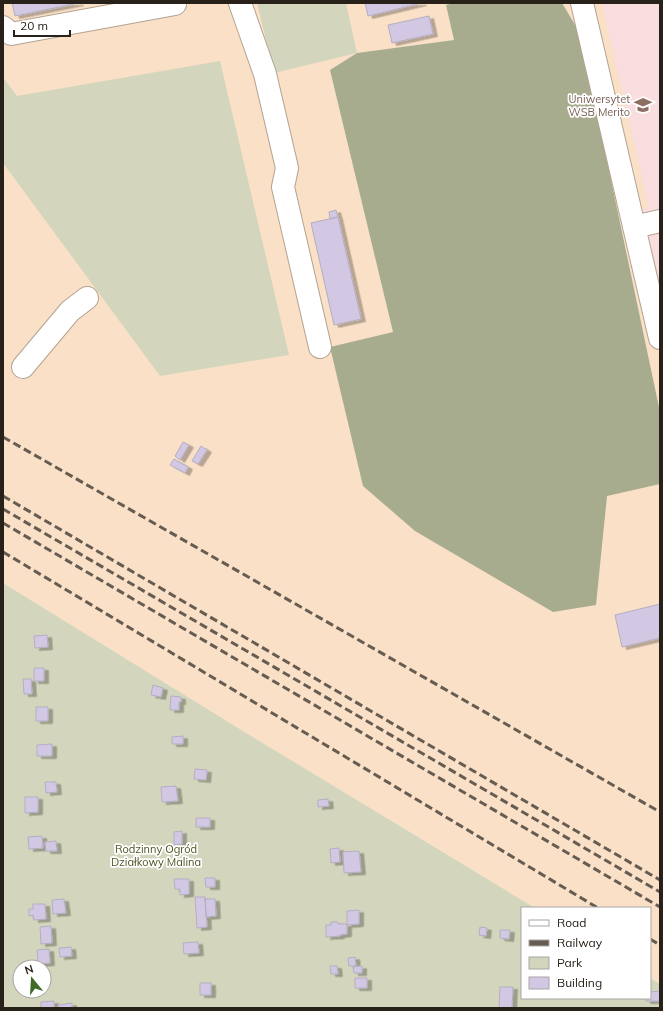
<svg xmlns="http://www.w3.org/2000/svg" width="663" height="1011" font-family="Mulish,sans-serif">
	<defs>
		<filter id="shadow"><feDropShadow dx="4.5" dy="2.5" stdDeviation="0" flood-color="#0004"/></filter>
	</defs>
	<rect width="100%" height="100%" fill="#ffebd8"/>
	<path fill="#f9e0c7" d="M3,3H454L446,5L454,40L357,53L330,70L393,332L330,347L660,484V984L650,978V908H535L243,731L3,583V103L17,96L3,77Z
		M562,3H660V412L580,33Z"/>
	<path fill="#f9dddf" d="M602,3H660V284L642,209L649,207Z"/>
	<path fill="#d3d6bc" fill-rule="evenodd" d="M257,3H346L357,53L274,73Z
		M220,61L289,355L160,376L3,163V77L17,96Z
		M3,583L243,731L535,908H522V998H650V978L660,984V1008H3ZM20,967H44V991H20Z"/>
	<path fill="#a8ac8f" d="M454,3H562L580,33L660,412V484L607,496L596,605L553,612L415,531L363,486L330,347L393,332L330,70L357,53L454,40L446,5Z"/>
	<path fill="#d2c8e4" stroke="#b5adc3" filter="url(#shadow)" d="M12,3H79L15,16Z
		M365,3H422L368,16Z
		M429,16L433,34L392,43L388,25Z
		M336,210L338,217L330,219L329,212Z
		M338,217L361,319L334,325L311,223Z
		M183,442L189,445L180,460L175,456Z
		M201,446L207,450L198,464L192,461Z
		M174,459L188,467L185,473L170,465Z
		M660,604V638L622,647L615,615Z
		M47,635L48,647L35,648L34,636Z
		M34,668H44V681H34Z
		M23,679H31L32,694H24Z
		M153,685L163,688L161,697L151,695Z
		M171,696L181,697V702H179V710H170Z
		M36,707H48V721H36Z
		M183,736V744H172V737Z
		M52,744V756H37V745Z
		M195,769L207,770L206,780L194,779Z
		M45,782H56L57,792L46,793Z
		M176,786L178,801L162,802L161,787Z
		M25,797H38V812L25,813Z
		M328,799L329,806L318,807V800Z
		M196,818H210V827H196Z
		M182,831V844L174,845V832Z
		M42,836L43,848L29,849L28,837Z
		M56,841L57,851H46L45,842Z
		M339,848L340,862L331,863L330,849Z
		M359,851L361,872L344,873L343,852Z
		M205,878H215V887H206Z
		M174,879H189V894L180,895V889H175Z
		M195,897H205L207,927L197,928Z
		M64,899L66,913L53,914L52,900Z
		M205,899H215L216,916L206,917Z
		M33,904H45L46,919L34,920L33,915L29,916V909H33Z
		M359,910V924L347,925V911Z
		M331,922H338V924H347V934L340,935V936L326,937V925H331Z
		M51,926L52,943L41,944L40,927Z
		M480,927L487,928L486,936L479,935Z
		M500,930H510L509,939L500,938Z
		M198,942L199,953L184,954L183,943Z
		M71,947L72,956L60,957L59,948Z
		M49,949L50,963L38,964L37,950Z
		M355,957L356,966H349L348,958Z
		M330,966H337L338,974H331Z
		M362,966V973H354L353,967Z
		M355,978H367V988H355Z
		M200,983H211V995H200Z
		M500,987H513L512,1008H499Z
		M660,991V1001H646V998H650V992Z
		M54,1001V1008H41V1002Z
		M72,1003V1008H59L58,1005Z"/>
	<g fill="none" stroke-linecap="round" stroke-linejoin="round">
		<g stroke="#b4a391" stroke-width="24">
			<path id="minor" d="M240,3L265,74L287,168L283,187L320,347
				M582,3L660,338
				M3,27L11,34L175,4
				M634,227L660,221
				M23,367L70,311L87,298"/>
		</g>
		<use href="#minor" stroke="#fff" stroke-width="22"/>
		<path stroke="#675c52" stroke-width="3" stroke-dasharray="8 4" stroke-linecap="butt" d="M3,437L660,812
			M3,496L660,880
			M3,509L660,892
			M3,523L660,907
			M3,552L598,908
			M650,939L660,945"/>
	</g>
	<defs>
		<g id="university-bare" transform="scale(1.38)"><path d="M0-5L7-2L0 1L-7-2ZM-4 1L0 2.5L4 1V4Q0 6-4 4Z" fill="#8d6e63" stroke="#fff" stroke-width="2.5" paint-order="stroke"/></g>
	</defs>
	<g fill-rule="evenodd">
		<use href="#university-bare" x="643" y="105"/>
	</g>
	<g text-anchor="middle" stroke-width="3.5" stroke-linejoin="round" paint-order="stroke">
		<g font-size="11" fill="#785e54" stroke="#fff" text-anchor="end">
			<text x="630" y="103">Uniwersytet<tspan x="630" dy="13">WSB Merito</tspan></text>
		</g>
		<g font-size="11" fill="#4f5322" stroke="#fff">
			<text x="156" y="853">Rodzinny Ogród<tspan x="156" dy="13">Działkowy Malina</tspan></text>
		</g>
	</g>
	<rect width="663" height="1011" fill="none" stroke="#28211a" stroke-width="8"/>
	<rect x="521" y="907" width="130" height="92" fill="#ffffff" stroke="#a9a6a3"/>
	<rect x="529" y="920" width="20" height="6" fill="#ffffff" stroke="#a9a6a3"/>
	<text x="557" y="927" font-size="12" fill="#28211a">Road</text>
	<rect x="529" y="940" width="20" height="6" fill="#675c52" stroke="#a9a6a3"/>
	<text x="557" y="947" font-size="12" fill="#28211a">Railway</text>
	<rect x="529" y="957" width="20" height="12" fill="#d3d6bc" stroke="#a9a6a3"/>
	<text x="557" y="967" font-size="12" fill="#28211a">Park</text>
	<rect x="529" y="977" width="20" height="12" fill="#d2c8e4" stroke="#a9a6a3"/>
	<text x="557" y="987" font-size="12" fill="#28211a">Building</text>
	<g transform="translate(32 979) rotate(342)"><circle r="19" fill="#ffffff" stroke="#a9a6a3"/>
	<path d="M0-3L7 15L0 10L-7 15Z" fill="#406a27"/>
	<text y="-6" font-size="11" font-weight="bold" text-anchor="middle" fill="#28211a">N</text>
	</g>
	<path d="M14 30v6h56v-6" fill="none" stroke="#28211a" stroke-width="2"/>
	<text x="20" y="30" font-size="12" fill="#28211a" stroke="#ffffff" stroke-width="3" paint-order="stroke">20 m</text>
</svg>
